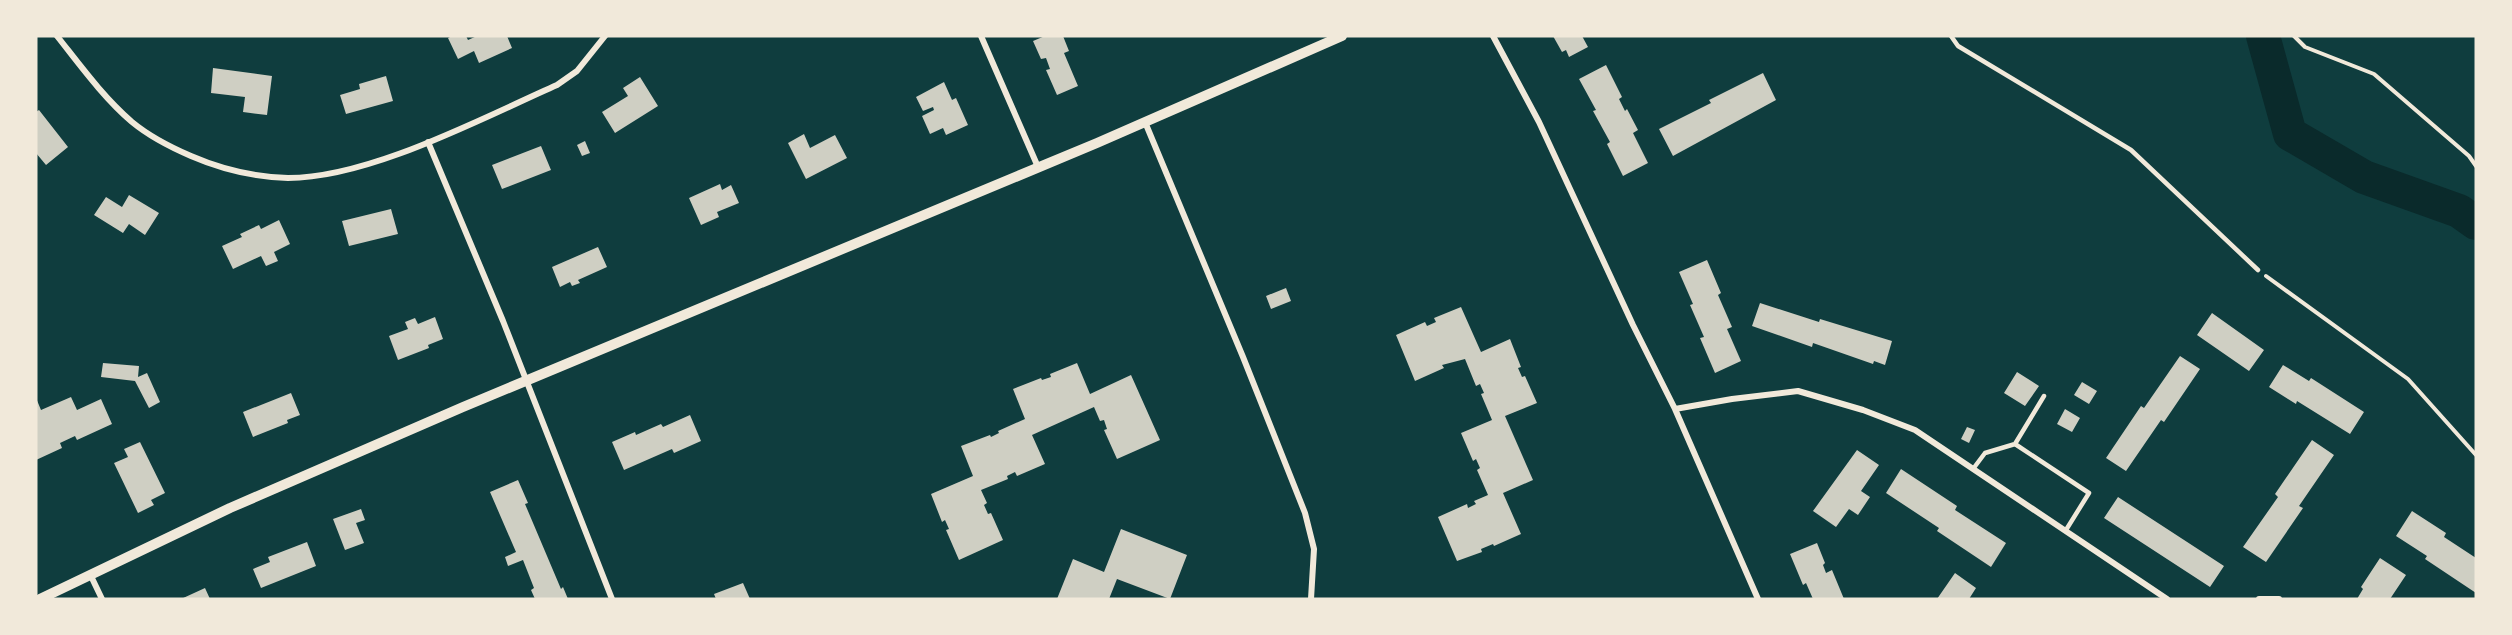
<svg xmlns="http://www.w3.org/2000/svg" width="2512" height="635" font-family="'Roboto Condensed',sans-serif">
	<rect width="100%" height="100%" fill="#0f3d3e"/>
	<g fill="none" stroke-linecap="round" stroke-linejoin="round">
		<path stroke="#0a2a2b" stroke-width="34" d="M2263,36L2290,134L2364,177L2459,211L2476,223"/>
	</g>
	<path fill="#cfcfc3" d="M452,36H466L468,40L477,36H507L512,48L479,63L474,51L458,59L448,38Z
		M1045,36H1063L1069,51L1064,53L1078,86L1057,95L1046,70L1050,69L1046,58L1041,59L1033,41Z
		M1553,36H1582L1588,47L1569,57L1566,50L1562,52Z
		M1606,65L1622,97L1619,99L1625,111L1627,109L1638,130L1633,133L1648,163L1623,176L1607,144L1610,142L1593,111L1596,110L1579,79Z
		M213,68L272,76L267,115L243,112L245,97L211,93Z
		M1763,73L1776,100L1673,156L1659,129L1711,103L1709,100Z
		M386,76L393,101L346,114L340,95L360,89L359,84Z
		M640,77L658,106L615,133L602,112L628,96L623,88Z
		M944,82L952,100L956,98L968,125L946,135L943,128L930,134L922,116L934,110L933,107L923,111L916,97Z
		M39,110L68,147L46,165L36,153V112Z
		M804,134L810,148L835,135L847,158L806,179L788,143Z
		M585,141L590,153L582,156L577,145Z
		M541,146L551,170L502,189L492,165Z
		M720,184L722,190L731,185L739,203L717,212L719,217L701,225L689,198Z
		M129,195L159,213L145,235L129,224L123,233L94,215L106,197L122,207Z
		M391,209L398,234L349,246L342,221Z
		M279,220L290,244L274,252L278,261L266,266L261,256L233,269L222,246L242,237L240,234L259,225L261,229Z
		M598,247L607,267L578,280L580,283L572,286L570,282L560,287L552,267Z
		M1707,260L1721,293L1718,295L1732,327L1727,329L1741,361L1715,373L1700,338L1704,337L1690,305L1693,304L1679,272Z
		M1286,288L1291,301L1271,309L1266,296Z
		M1760,303L1819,322L1820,319L1892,341L1885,365L1874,361L1873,364L1813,343L1812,347L1752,326Z
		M1461,307L1481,352L1510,339L1521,367L1518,368L1522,377L1525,376L1537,403L1505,416L1533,480L1503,493L1521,534L1494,546L1493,544L1481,549L1482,552L1457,561L1438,517L1467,504L1468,508L1476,504L1474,501L1488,495L1477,470L1480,468L1476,459L1473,461L1461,433L1492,420L1481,394L1484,393L1480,384L1476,386L1465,359L1442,365L1444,368L1415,381L1396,335L1425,322L1427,326L1436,322L1434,318Z
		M2212,313L2264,350L2249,371L2197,335Z
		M435,317L443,339L428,345L429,348L398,360L389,336L408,329L405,322L415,318L418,324Z
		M2180,356L2200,369L2164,422L2161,420L2126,471L2106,458L2141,406L2144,408Z
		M103,363L139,366L138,377L147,373L160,402L149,408L135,381L101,377Z
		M1077,363L1090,394L1131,375L1160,440L1117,459L1104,430L1107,429L1104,420L1100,421L1094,407L1032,435L1045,464L1017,476L1015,472L1007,476L1008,479L981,490L987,503L984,505L988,514L991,513L1003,540L959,560L946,530L949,529L945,520L942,522L931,494L973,476L961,446L990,435L991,437L999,433L998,431L1025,419L1013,389L1041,378L1042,380L1051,377L1050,374Z
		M2283,365L2309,381L2311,378L2364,412L2350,434L2297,401L2296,404L2269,387Z
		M2017,372L2039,386L2025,406L2004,393Z
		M2082,382L2097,391L2089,404L2074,395Z
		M291,393L300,415L287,420L288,423L253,437L243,412Z
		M71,397L77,410L101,399L112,424L77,440L75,436L60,443L62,448L36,460V398L41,410Z
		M2065,409L2080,418L2072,432L2057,424Z
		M690,415L701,441L674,453L672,449L624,470L612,442L635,432L636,435L661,424L663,427Z
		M1967,427L1975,430L1969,443L1961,439Z
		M2312,440L2334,455L2299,506L2303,508L2266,562L2243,547L2278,497L2275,494Z
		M140,442L165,493L151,500L154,505L138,513L114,463L128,457L124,449Z
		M1857,450L1879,465L1861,491L1870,497L1858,515L1849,509L1836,527L1813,511Z
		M1901,469L1957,506L1955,510L2006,543L1991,567L1937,531L1939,528L1886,493Z
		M518,480L528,503L525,504L561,589L563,587L568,599H535L531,590L534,588L523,560L508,566L505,557L516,552L490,492Z
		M2118,497L2224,566L2210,587L2104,518Z
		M361,509L365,520L356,523L364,543L345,550L333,519Z
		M2412,511L2446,533L2444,537L2476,558V593L2425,559L2427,556L2396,536Z
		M1121,529L1187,555L1170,599L1117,579L1109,599H1057L1073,559L1104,572Z
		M307,542L316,566L261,588L253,569L270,562L268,557Z
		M1817,543L1825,563L1823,565L1826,573L1832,570L1844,599H1813L1806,583L1803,585L1790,554Z
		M2380,558L2406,575L2390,599H2357L2363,589L2361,587Z
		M1955,573L1976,588L1969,599H1937Z
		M743,583L750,599H716L714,594Z
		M205,588L210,599H181Z"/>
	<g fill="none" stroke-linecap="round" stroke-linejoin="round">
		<path stroke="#f1e9da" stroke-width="4" d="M2294,36L2305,47L2374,74L2469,156L2476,166
			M2266,276L2408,379L2476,455"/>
		<path stroke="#f1e9da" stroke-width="4.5" d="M1951,36L1958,46L2131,150L2258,270
			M2044,396L2015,444L2089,493L2066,530
			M1973,469L1985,453L2015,444"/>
		<path stroke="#f1e9da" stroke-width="6" d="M57,36C80,65 103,97 132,122C149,136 170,147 191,156C221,169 255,177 288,178C370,178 482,118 557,85L577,71L605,36
			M981,36L1038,167
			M1493,36L1539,122L1633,325L1675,409L1758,599
			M1145,122L1243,357L1305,513L1314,549L1311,599
			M428,142L503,321L612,599
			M1675,409L1732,399L1798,391L1863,410L1915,430L2167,599
			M90,574L102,599
			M2259,599H2279"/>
		<path stroke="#f1e9da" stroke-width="10" d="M40,599L230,508L463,407L1097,143L1342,36"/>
	</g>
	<rect width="2512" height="635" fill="none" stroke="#f1e9da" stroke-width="75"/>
</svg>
